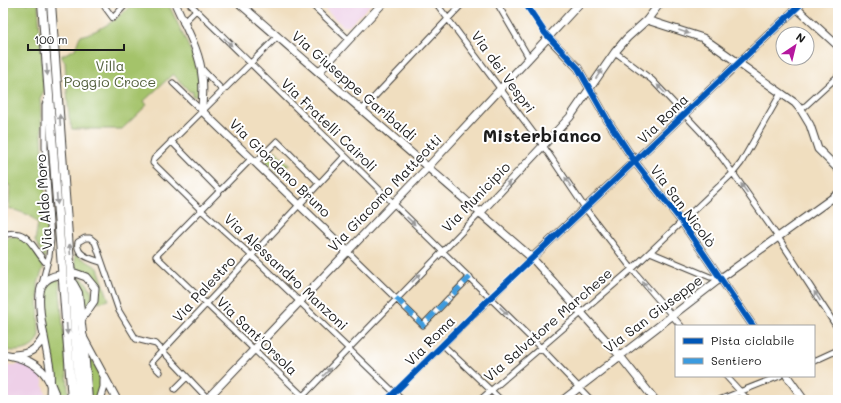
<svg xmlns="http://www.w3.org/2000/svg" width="841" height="403" font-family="Mali,sans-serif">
	<rect width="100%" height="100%" fill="#fff"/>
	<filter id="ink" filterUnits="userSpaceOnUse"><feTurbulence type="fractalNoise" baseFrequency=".025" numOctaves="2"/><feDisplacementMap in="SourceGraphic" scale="8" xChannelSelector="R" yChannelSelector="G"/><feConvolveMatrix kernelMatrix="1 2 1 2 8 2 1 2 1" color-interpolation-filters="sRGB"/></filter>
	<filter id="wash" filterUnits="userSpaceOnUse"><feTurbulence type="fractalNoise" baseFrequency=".012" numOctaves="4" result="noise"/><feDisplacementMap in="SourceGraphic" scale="16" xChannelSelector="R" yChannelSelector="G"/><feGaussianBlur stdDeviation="0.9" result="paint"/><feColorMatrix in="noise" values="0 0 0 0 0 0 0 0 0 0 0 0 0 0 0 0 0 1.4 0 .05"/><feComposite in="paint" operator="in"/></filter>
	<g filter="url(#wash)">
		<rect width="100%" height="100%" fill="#f0debf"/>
		<path fill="#eed0e8" d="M318,3H372L349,26H343Z
			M3,358L7,359L9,366H16L21,361L41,373L47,400H3Z"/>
		<path fill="#a4c36b" stroke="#607044" d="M3,3H38L44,91L40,98L47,230L45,259L35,241L38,223L29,215L9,208L10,185H3Z
			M133,3H168L194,58L199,79L197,96H192L193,91L190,92L173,74L144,101L147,105L122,129H72L69,118L65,62L61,56L75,49L80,36C101,31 118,19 133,3Z
			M275,150L290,165L282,168L281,176L265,160Z
			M17,236L29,243L44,265L38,284L39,338C31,352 18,352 3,350V242L9,237Z
			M75,254L98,268L109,300L98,303C101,285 93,275 75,271Z
			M59,278L69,400H60L57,395C53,372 37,307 45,288C48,281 52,280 59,278Z
			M76,278H82C97,294 94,297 82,314Z
			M88,352C99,371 103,377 97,400H90Z"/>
	</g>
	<g filter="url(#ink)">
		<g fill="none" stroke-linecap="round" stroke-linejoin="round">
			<g stroke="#3c3934" stroke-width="7">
				<path id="street" d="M102,3L113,18L127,3
					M189,3L541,348L591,400
					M310,3L349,40
					M436,3L544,147L585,208L632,269L681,326
					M497,3L529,58
					M525,3L548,37
					M183,23L196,10
					M278,36L154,159L153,163L201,210L252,256L402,400
					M615,52L652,80L701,132L723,159L778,237L838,329
					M201,68L223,91
					M173,83L202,111
					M362,110L463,3
					M801,110L838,76
					M171,141L219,190
					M251,159L156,256L307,400
					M255,163L277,141L319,183
					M3,235C30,227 32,249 47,264
					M347,251L423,325L449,298
					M650,252L710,277L721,278
					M101,262C91,259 75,255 78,242L85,238H90L95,242L119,311L136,339L156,344L209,400
					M42,284L49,256L51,239L45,147V105L48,97
					M453,294L470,277
					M443,345L501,400
					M814,361L838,350
					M160,372L151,363L344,157
					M726,376L748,400
					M175,389L187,377
					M299,400L480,213
					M387,400L532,258
					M480,400L632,269L733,173L741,163L781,93
					M719,400L780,376"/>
			</g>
			<g stroke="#3c3934" stroke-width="9">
				<path id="secondary" d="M175,3C185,26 200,51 202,76C204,88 202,99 202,111L347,251
					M239,3L532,258L620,356L655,400
					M791,3L838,46
					M647,20L703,38L795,103L801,110L810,125L818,149L838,169
					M548,37L578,68L608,121L635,162L682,222L753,326
					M319,72L383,3
					M480,213L570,117L615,52L627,38L647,20L660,3
					M532,258L802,3
					M75,273L86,277L95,288L94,301L81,320L83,337L117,400
					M3,354C21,357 41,363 49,381
					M14,355C29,354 37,350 44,336
					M787,376L804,400
					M50,400C50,390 51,379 50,369C48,352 33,297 43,284C47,278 52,276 59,275
					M100,400L104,387V379
					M206,400L428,167L580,3
					M563,400L721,278L838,194"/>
			</g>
			<g stroke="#3c3934" stroke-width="10">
				<path id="primary" d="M42,3L72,400
					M51,3L80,400
					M73,284L78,293L81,320
					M83,337L88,400
					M50,383L57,400"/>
			</g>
			<use href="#street" stroke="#fff" stroke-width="5"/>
			<use href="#secondary" stroke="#fff" stroke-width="7"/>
			<use href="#primary" stroke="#fff" stroke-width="8"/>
			<path stroke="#3c9bdf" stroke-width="5" stroke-dasharray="10 5" stroke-linecap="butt" d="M453,294L470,277
				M396,298L423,325L449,298"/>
			<g stroke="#fff" stroke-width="8">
				<path id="cycleway" d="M525,3L545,33L578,68L608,121L635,162L682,222L753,326
					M387,400L490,298L802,3"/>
			</g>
			<use href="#cycleway" stroke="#0057b8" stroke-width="6"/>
		</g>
		<defs><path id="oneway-solid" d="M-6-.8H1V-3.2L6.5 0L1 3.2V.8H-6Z"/></defs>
		<g fill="#999">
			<use href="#oneway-solid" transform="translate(684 32) rotate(19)"/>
			<use href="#oneway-solid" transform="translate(228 42) rotate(45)"/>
			<use href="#oneway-solid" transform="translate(47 70) rotate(85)"/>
			<use href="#oneway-solid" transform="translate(599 74) rotate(-55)"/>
			<use href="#oneway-solid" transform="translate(661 89) rotate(-134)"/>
			<use href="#oneway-solid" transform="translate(60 120) rotate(-94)"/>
			<use href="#oneway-solid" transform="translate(568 182) rotate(-124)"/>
			<use href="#oneway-solid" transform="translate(507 185) rotate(-46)"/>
			<use href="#oneway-solid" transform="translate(744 188) rotate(-125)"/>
			<use href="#oneway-solid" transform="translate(57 199) rotate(86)"/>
			<use href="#oneway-solid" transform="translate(411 221) rotate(43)"/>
			<use href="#oneway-solid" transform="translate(70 249) rotate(-94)"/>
			<use href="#oneway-solid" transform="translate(416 278) rotate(-46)"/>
			<use href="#oneway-solid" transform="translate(646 286) rotate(-130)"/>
			<use href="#oneway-solid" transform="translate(817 296) rotate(-123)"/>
			<use href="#oneway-solid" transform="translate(504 311) rotate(44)"/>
			<use href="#oneway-solid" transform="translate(67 329) rotate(86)"/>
			<use href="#oneway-solid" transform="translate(327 372) rotate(-46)"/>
		</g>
	</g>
	<g text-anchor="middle" stroke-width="4" stroke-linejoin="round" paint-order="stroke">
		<g font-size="14" fill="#525f3c" stroke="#fff">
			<text x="110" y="71">Villa<tspan x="110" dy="16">Poggio Croce</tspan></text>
		</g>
		<g font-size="14" fill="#1c1c1c" stroke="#fff">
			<text transform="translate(503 72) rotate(54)" y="5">Via dei Vespri</text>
			<text transform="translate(354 86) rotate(41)" y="5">Via Giuseppe Garibaldi</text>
			<text transform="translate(663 119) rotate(-44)" y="5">Via Roma</text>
			<text transform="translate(329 125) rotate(44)" y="5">Via Fratelli Cairoli</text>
			<text transform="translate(280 168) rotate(44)" y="5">Via Giordano Bruno</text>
			<text transform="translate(385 193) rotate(-46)" y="5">Via Giacomo Matteotti</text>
			<text transform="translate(476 197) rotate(-46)" y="5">Via Municipio</text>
			<text transform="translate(44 202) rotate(-94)" y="5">Via Aldo Moro</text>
			<text transform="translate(683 206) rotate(53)" y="5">Via San Nicolò</text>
			<text transform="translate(286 272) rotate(43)" y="5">Via Alessandro Manzoni</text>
			<text transform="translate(204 289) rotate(-47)" y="5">Via Palestro</text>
			<text transform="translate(653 314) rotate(-37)" y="5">Via San Giuseppe</text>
			<text transform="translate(548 325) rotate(-41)" y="5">Via Salvatore Marchese</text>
			<text transform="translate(257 336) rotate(44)" y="5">Via Sant'Orsola</text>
			<text transform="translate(430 341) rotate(-45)" y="5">Via Roma</text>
		</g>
		<g font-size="18" font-weight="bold" fill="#1c1c1c" stroke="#fff">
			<text x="542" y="142">Misterbianco</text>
		</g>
	</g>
	<rect width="841" height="403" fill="none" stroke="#fff" stroke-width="16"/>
	<rect x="675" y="325" width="140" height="52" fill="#ffffff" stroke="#a4a4a4"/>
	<rect x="683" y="338" width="20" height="6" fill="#0057b8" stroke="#a4a4a4"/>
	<text x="711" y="345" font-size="12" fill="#1c1c1c">Pista ciclabile</text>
	<rect x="683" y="358" width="20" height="6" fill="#3c9bdf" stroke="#a4a4a4"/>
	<text x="711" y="365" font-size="12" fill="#1c1c1c">Sentiero</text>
	<g transform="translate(795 46) rotate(35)"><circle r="19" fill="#ffffff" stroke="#a4a4a4"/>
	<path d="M0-3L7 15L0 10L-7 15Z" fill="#b5179e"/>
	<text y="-6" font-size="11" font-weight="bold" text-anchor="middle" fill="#1c1c1c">N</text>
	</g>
	<path d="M28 44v6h96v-6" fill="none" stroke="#1c1c1c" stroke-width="2"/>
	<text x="34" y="44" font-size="12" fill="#1c1c1c" stroke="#ffffff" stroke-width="3" paint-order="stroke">100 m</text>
</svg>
